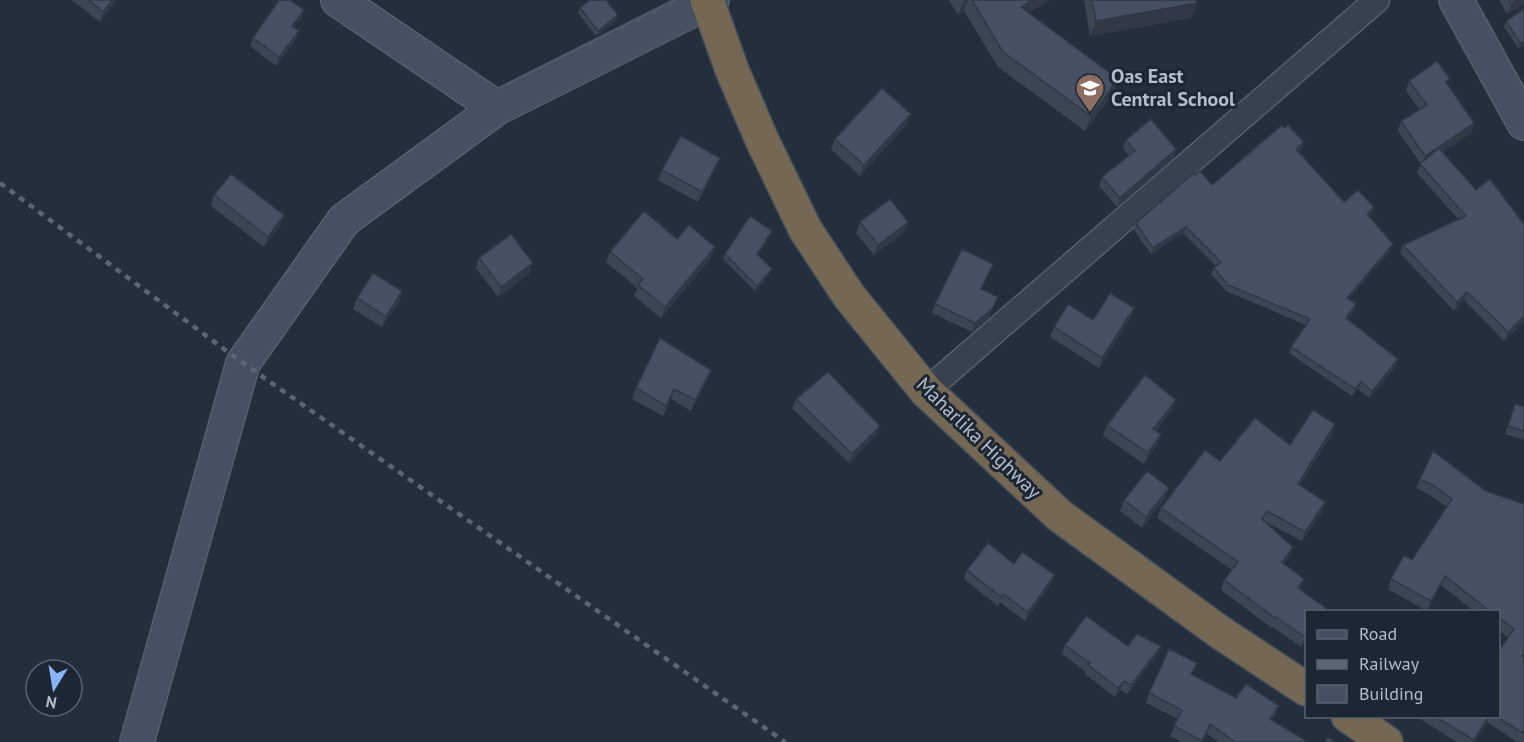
<svg xmlns="http://www.w3.org/2000/svg" width="1524" height="742" font-family="'PT Sans',sans-serif">
	<rect width="100%" height="100%" fill="#242f3e"/>
	<g fill="none" stroke-linecap="round" stroke-linejoin="round">
		<g stroke="#565f6c" stroke-width="27">
			<path id="street" d="M926,391L1377,0"/>
		</g>
		<g stroke="#565f6c" stroke-width="36">
			<path id="secondary" d="M338,0L497,108
				M1456,0L1524,123
				M137,742L243,363L344,220L497,108L712,0"/>
		</g>
		<g stroke="#434c59" stroke-width="36">
			<path id="highway" d="M707,0L732,70L762,140L805,229L849,296L926,391L1060,516L1221,633L1306,689
				M1348,716L1386,742"/>
		</g>
		<use href="#street" stroke="#38414e" stroke-width="24"/>
		<use href="#secondary" stroke="#465061" stroke-width="33"/>
		<use href="#highway" stroke="#746855" stroke-width="33"/>
		<path stroke="#5a6575" stroke-width="4.5" stroke-dasharray="6 6" stroke-linecap="butt" d="M0,183L243,363L785,742"/>
	</g>
	<path fill="#3b4654" d="M72,0H116L100,22Z
		M949,0H1049L1029,13L1113,94L1085,131L998,67L964,11L958,15Z
		M1084,0H1196L1197,3L1191,18L1090,36Z
		M1499,0H1524L1507,14Z
		M580,8L616,21L596,36L578,13Z
		M1524,9V45L1518,48L1504,27L1506,21Z
		M304,10L301,19L294,27L296,39L276,66L250,46L253,38Z
		M1409,81L1448,85L1474,123L1471,133L1442,152L1524,321L1504,341L1464,300L1454,311L1400,253L1403,245L1458,219L1417,173L1421,164L1398,131L1401,121L1419,109L1406,91Z
		M907,124L860,176L831,149L835,139Z
		M1126,140L1176,149L1173,158L1117,207L1099,186L1102,177L1129,156L1123,148Z
		M1302,149L1299,151L1344,202L1374,207L1372,214L1369,216L1393,244L1391,250L1349,299L1356,304L1354,311L1348,319L1396,366L1369,398L1358,389L1352,396L1289,353L1291,347L1306,325L1226,291L1211,274L1214,268L1216,266L1183,233L1151,254L1134,230L1136,223L1195,175L1212,185Z
		M720,158L716,168L698,202L658,180L662,170Z
		M214,195L280,226L264,247L211,206Z
		M860,222H908L904,232L874,255L856,233Z
		M772,231L770,236L758,255L770,274L755,291L723,259L725,254Z
		M677,239L711,258L661,318L634,296L637,288L606,262L610,252Z
		M479,258L529,274L498,297L476,268Z
		M989,273L981,289L994,306L988,318L972,332L932,313L935,304Z
		M402,291L399,302L382,327L353,309L357,298Z
		M1134,308L1130,319L1099,368L1050,337L1054,327L1093,320Z
		M711,370L707,381L691,411L671,399L663,416L632,399L636,388Z
		M796,399L876,435L849,463L792,408Z
		M1176,400L1172,410L1156,431L1161,434L1157,445L1144,464L1103,436L1107,425Z
		M1515,404L1524,407V440L1505,434Z
		M1335,424L1332,434L1300,485L1325,502L1322,512L1302,541L1264,521L1289,557L1284,564L1300,589L1326,608L1325,612H1306V640L1301,647L1273,627L1272,628L1221,590L1224,580L1232,570L1157,518L1161,508L1220,461L1290,445Z
		M1420,479L1486,491L1524,504V742H1517L1487,722L1475,742H1457L1417,717H1498L1508,637L1498,630V612H1475L1441,585L1427,611L1388,589L1391,579L1412,560L1447,507L1430,495L1416,488Z
		M1169,488L1165,498L1142,528L1120,511L1124,500Z
		M1014,564L1051,584L1025,621L1000,602L998,606L964,579L967,570Z
		M1065,645L1128,646H1161L1157,655L1127,694L1120,690L1115,697L1085,674L1086,672L1062,654Z
		M1192,675L1236,698L1279,706L1275,715L1272,720L1308,742H1219L1207,734L1202,742H1182L1170,736L1178,719L1146,703L1149,693Z"/>
	<path fill="#303945" d="M112,0H116L100,22L103,12Z
		M964,0H968L964,11L958,15Z
		M1032,0H1049L1016,22L1021,7Z
		M1518,0H1524V5L1507,14L1511,4Z
		M1197,3L1191,18L1090,36L1096,21Z
		M304,10L301,19L289,34L292,26Z
		M618,15L616,21L596,36L598,31Z
		M299,31L296,39L276,66L279,57Z
		M1524,41V45L1518,48L1520,43Z
		M1118,79L1113,94L1085,131L1091,116Z
		M911,114L907,124L860,176L864,165Z
		M1474,123L1471,133L1422,166L1425,156Z
		M1304,142L1302,149L1294,155L1296,149Z
		M1176,149L1173,158L1117,207L1120,198Z
		M720,158L716,168L698,202L702,192Z
		M1374,207L1372,214L1364,220L1367,214Z
		M284,215L280,226L264,247L268,237Z
		M908,222L904,232L874,255L878,245Z
		M1186,227L1183,233L1151,254L1153,248Z
		M772,231L770,236L755,259L757,254Z
		M1393,244L1391,250L1345,304L1347,298Z
		M715,247L711,258L661,318L665,307Z
		M533,263L529,274L498,297L501,287Z
		M772,269L770,274L755,291L757,286Z
		M402,291L399,302L382,327L386,317Z
		M1467,292L1464,300L1454,311L1457,302Z
		M998,297L988,318L972,332L975,323Z
		M1356,304L1354,311L1344,325L1346,318Z
		M1134,308L1130,319L1099,368L1102,358Z
		M1524,316V321L1504,341L1508,332Z
		M1398,359L1396,366L1369,398L1372,391Z
		M711,370L707,381L691,411L695,400Z
		M1361,382L1358,389L1352,396L1355,389Z
		M674,389L671,399L663,416L666,406Z
		M1176,400L1172,410L1149,439L1153,429Z
		M1335,424L1332,434L1294,493L1298,484Z
		M880,426L876,435L849,463L852,454Z
		M1161,434L1157,445L1144,464L1148,453Z
		M1169,488L1165,498L1142,528L1146,517Z
		M1325,502L1322,512L1302,541L1305,532Z
		M1293,547L1289,557L1278,572L1282,562Z
		M1055,575L1051,584L1025,621L1028,612Z
		M1445,576L1441,585L1427,611L1431,601Z
		M1304,579L1301,589L1295,597L1298,588Z
		M1306,635V640L1301,647L1305,637Z
		M1161,646L1157,655L1127,694L1131,685Z
		M1124,681L1120,690L1115,697L1118,688Z
		M1279,706L1275,715L1266,729L1270,719Z
		M1488,717H1489L1487,722L1475,742H1473Z
		M1210,724L1207,734L1202,742H1201Z"/>
	<path fill="#455162" stroke="#303945" stroke-width="1.5" d="M89,0H112L103,12Z
		M279,0H290L304,10L292,26L299,31L279,57L253,38Z
		M590,0H606L618,15L598,31L580,8Z
		M972,0H1032L1021,7L1118,79L1091,116L1003,52Z
		M1092,0H1196L1197,3L1096,21Z
		M1509,0H1518L1511,4Z
		M1524,9V41L1520,43L1506,21Z
		M1437,61L1450,79L1446,82L1474,123L1425,156L1401,121L1427,105L1409,81Z
		M882,88L911,114L864,165L835,139Z
		M1151,119L1176,149L1120,198L1102,177L1135,151L1126,140Z
		M1282,125L1284,128L1288,125L1304,142L1296,149L1344,202L1358,190L1374,207L1367,214L1393,244L1347,298L1356,304L1346,318L1398,359L1372,391L1361,382L1355,389L1291,347L1310,319L1228,285L1214,268L1221,262L1186,227L1153,248L1136,223L1194,173L1195,175L1200,171L1212,185Z
		M681,136L720,158L702,192L662,170Z
		M1439,148L1476,190L1490,179L1524,224V316L1508,332L1467,292L1457,302L1403,245L1466,216L1420,164Z
		M231,174L284,215L268,237L214,195Z
		M890,199L908,222L878,245L860,222Z
		M644,211L677,239L689,225L715,247L665,307L638,285L643,279L610,252Z
		M750,216L772,231L757,254L772,269L757,286L725,254Z
		M511,234L533,263L501,287L479,258Z
		M962,249L993,264L981,289L998,297L992,309L975,323L935,304Z
		M373,273L402,291L386,317L357,298Z
		M1110,293L1134,308L1102,358L1054,327L1068,304L1093,320Z
		M660,338L711,370L695,400L674,389L666,406L636,388Z
		M828,372L880,426L852,454L796,399Z
		M1145,375L1176,400L1153,429L1161,434L1148,453L1107,425Z
		M1515,404L1524,407V431L1508,426Z
		M1313,410L1335,424L1298,484L1325,502L1305,532L1267,511L1262,519L1293,547L1282,562L1304,579L1298,588L1326,608L1324,612H1306V635L1305,637L1276,617L1275,618L1224,580L1238,562L1161,508L1205,450L1220,461L1255,418L1290,445Z
		M1433,451L1486,491L1524,504V653L1522,656L1524,657V734L1497,717H1498V652L1514,629L1498,617V612H1491L1445,576L1431,601L1391,579L1404,555L1412,560L1452,499L1433,485L1420,479Z
		M1147,471L1169,488L1146,517L1124,500Z
		M988,543L1014,564L1022,552L1055,575L1028,612L1003,594L1001,597L967,570Z
		M1086,616L1128,646L1137,634L1161,646L1131,685L1124,681L1118,688L1088,665L1090,663L1065,645Z
		M1169,649L1197,663L1191,674L1236,698L1246,684L1279,706L1270,719L1308,742H1235L1210,724L1202,741L1174,726L1182,710L1149,693Z
		M1436,717H1488L1474,740Z
		M1328,737L1335,742H1325Z"/>
	<defs>
		<g id="school-pin" transform="scale(1.5)"><path d="M0 17L-7.5 6A9.5 9.5 0 1 1 7.5 6Z" fill="#8d6e63" stroke="#1d2633"/><path d="M0-5L7-2L0 1L-7-2ZM-4 1L0 2.5L4 1V4Q0 6-4 4Z" fill="#fff"/></g>
	</defs>
	<g fill-rule="evenodd">
		<use href="#school-pin" x="1090" y="88"/>
	</g>
	<g text-anchor="middle" stroke-width="6" stroke-linejoin="round" paint-order="stroke">
		<g font-size="20" font-weight="bold" fill="#b4bcc9" stroke="#1d2633" text-anchor="start">
			<text x="1111" y="83">Oas East<tspan x="1111" dy="23">Central School</tspan></text>
		</g>
		<g font-size="20" fill="#b4bcc9" stroke="#1d2633">
			<text transform="translate(979 438) rotate(44)" y="7">Maharlika Highway</text>
		</g>
	</g>
	<rect x="1305" y="610" width="195" height="108" fill="#1d2633" stroke="#59626f" stroke-width="1.5"/>
	<rect x="1317" y="630" width="30" height="9" fill="#465061" stroke="#59626f" stroke-width="1.5"/>
	<text x="1359" y="640" font-size="18" fill="#b4bcc9">Road</text>
	<rect x="1317" y="660" width="30" height="9" fill="#5a6575" stroke="#59626f" stroke-width="1.5"/>
	<text x="1359" y="670" font-size="18" fill="#b4bcc9">Railway</text>
	<rect x="1317" y="685" width="30" height="18" fill="#455162" stroke="#59626f" stroke-width="1.5"/>
	<text x="1359" y="700" font-size="18" fill="#b4bcc9">Building</text>
	<g transform="translate(54 688) rotate(191)"><circle r="28" fill="#1d2633" stroke="#59626f" stroke-width="1.5"/>
	<path d="M0-4.5L10 22L0 15L-10 22Z" fill="#8ab4f8"/>
	<text y="-9" font-size="16" font-weight="bold" text-anchor="middle" fill="#b4bcc9">N</text>
	</g>
</svg>
